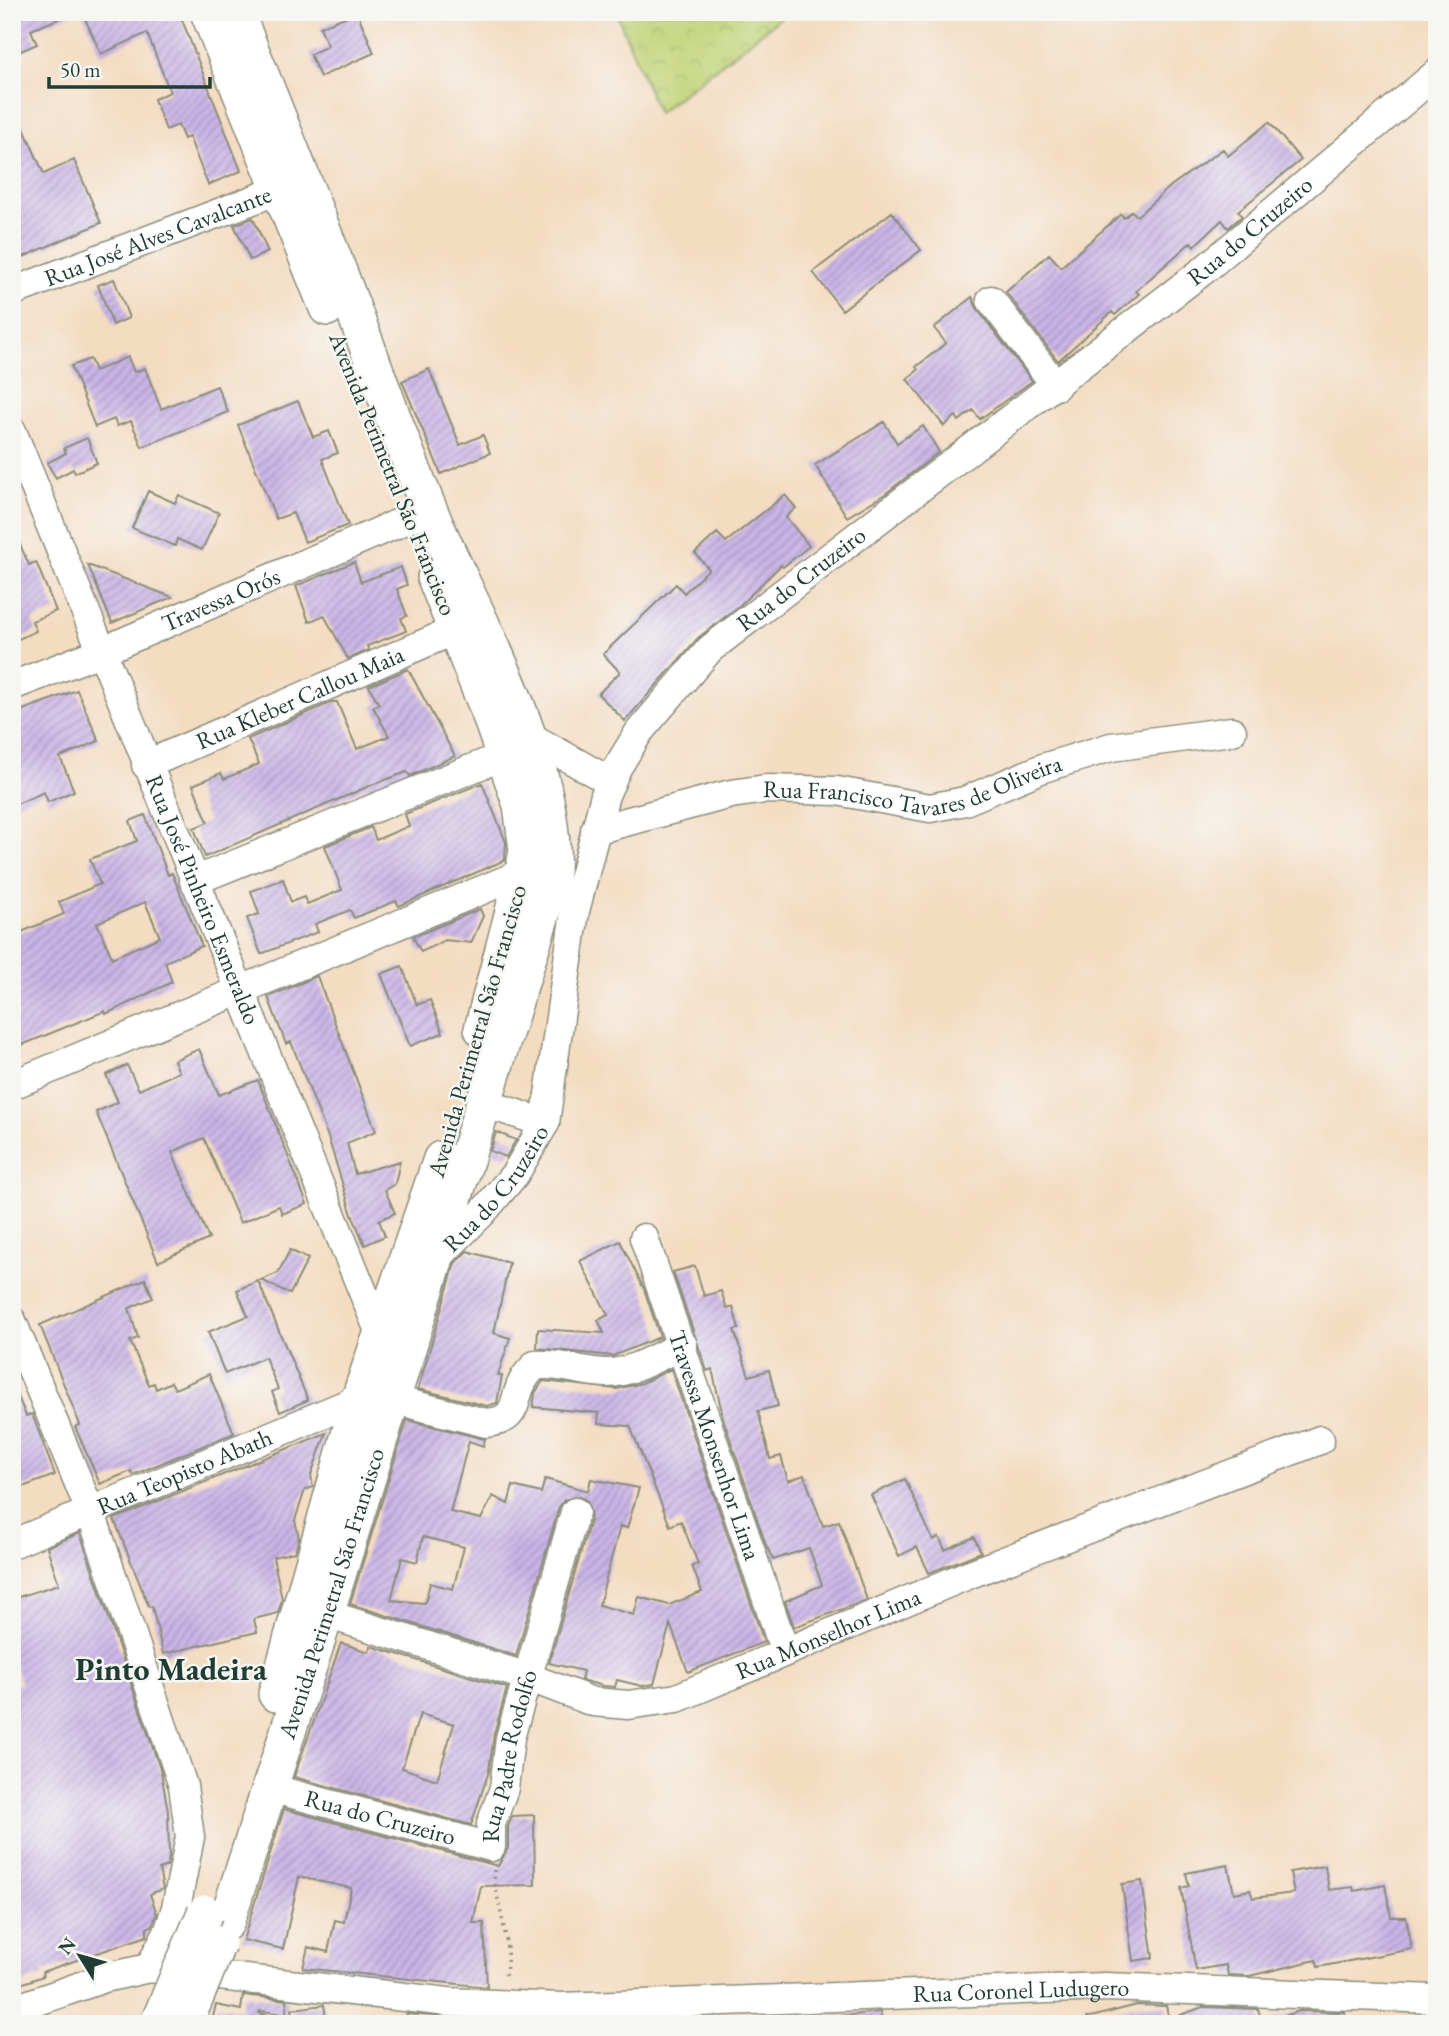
<svg xmlns="http://www.w3.org/2000/svg" width="1449" height="2036" font-family="'EB Garamond',serif">
	<defs>
		<pattern id="park-crowns" width="20" height="18" patternUnits="userSpaceOnUse" patternTransform="scale(1.75)"><rect width="20" height="18" fill="#c1d376"/><path d="M2 6a3 3 0 1 1 6 0M12 15a3 3 0 1 1 6 0" fill="none" stroke="#a5b667"/></pattern>
		<pattern id="building-hatch" width="6" height="6" patternUnits="userSpaceOnUse" patternTransform="scale(1.75)"><rect width="6" height="6" fill="#cbb5e7"/><path d="M-1 1l2-2M0 6l6-6M5 7l2-2" fill="none" stroke="#a494bc"/></pattern>
	</defs>
	<rect width="100%" height="100%" fill="#f6f6f2"/>
	<filter id="ink" filterUnits="userSpaceOnUse"><feTurbulence type="fractalNoise" baseFrequency=".0143" numOctaves="2"/><feDisplacementMap in="SourceGraphic" scale="14" xChannelSelector="R" yChannelSelector="G"/><feConvolveMatrix kernelMatrix="1 2 1 2 8 2 1 2 1" color-interpolation-filters="sRGB"/></filter>
	<filter id="wash" filterUnits="userSpaceOnUse"><feTurbulence type="fractalNoise" baseFrequency=".00686" numOctaves="4" result="noise"/><feDisplacementMap in="SourceGraphic" scale="28" xChannelSelector="R" yChannelSelector="G"/><feGaussianBlur stdDeviation="1.57" result="paint"/><feColorMatrix in="noise" values="0 0 0 0 0 0 0 0 0 0 0 0 0 0 0 0 0 1.4 0 .05"/><feComposite in="paint" operator="in"/></filter>
	<g filter="url(#wash)">
		<rect width="100%" height="100%" fill="#f4dcc1"/>
		<path fill="url(#park-crowns)" stroke="#708855" stroke-width="2" d="M616,12H788L658,113Z"/>
		<g id="blocks">
			<path fill="url(#building-hatch)" fill-rule="evenodd" d="M12,12H73V13L31,30L37,44L12,55Z
				M82,12H179L241,171L208,185L189,137L184,139L178,125L166,130L154,99L170,92L147,33L101,54Z
				M357,12L374,53L320,77L310,54L328,46L320,27Z
				M12,102L44,174L74,160L101,223L12,262Z
				M1269,122L1301,160L1238,211L1242,216L1228,228L1222,220L1194,246L1191,242L1136,291L1139,294L1115,315L1112,312L1058,361L1006,292L1049,254L1061,267L1121,214L1124,218L1132,211L1137,216L1172,185L1223,149L1228,156Z
				M892,212L921,250L842,310L813,272Z
				M253,218L268,252L250,260L234,225Z
				M114,279L129,318L113,325L98,285Z
				M972,297L978,310L1032,381L980,419L973,410L959,421L956,416L944,426L907,379L918,370L916,367L946,343L934,328Z
				M128,357L134,372L145,368L161,409L217,386L228,412L142,447L131,421L117,426L114,419L95,427L71,366L90,359L95,371Z
				M429,369L460,445L483,435L490,453L441,474L402,381Z
				M298,401L313,437L329,431L338,453L322,459L348,525L305,542L293,513L276,519L238,425Z
				M884,422L897,443L923,426L939,452L885,494L847,517L815,465Z
				M87,438L97,463L75,473L73,469L56,478L47,463L66,453L64,448Z
				M148,491L175,503L179,495L219,513L202,550L177,539L175,546L132,528Z
				M785,495L796,508L786,517L809,546L783,567L781,565L739,606L698,638L625,721L598,694L620,672L603,654L676,584L684,593L709,569L695,553L717,533L726,542Z
				M12,527L29,565L36,562L56,611L32,621L36,631L12,642Z
				M354,562L361,582L401,567L407,585L397,589L407,616L401,618L406,631L367,646L369,650L348,659L324,615L309,622L296,586Z
				M88,565L172,597L112,623Z
				M408,669L455,756L410,776L407,772L374,784L205,857L194,828L208,822L193,785L221,773L224,779L259,764L248,739L332,702H337L357,749L389,736L373,707L379,704L369,686Z
				M77,690L99,741L60,757L74,791L48,802L44,792L12,806V714Z
				M482,783L506,842L505,860L399,906L396,901L354,918L350,910L315,924L318,932L261,954L247,918L259,914L251,891L283,879L291,902L304,897L307,904L342,890L325,846L371,827L376,840L409,826L405,814Z
				M145,815L168,875L172,873L202,946L165,962L172,982L106,1014L105,1011L12,1049V936L64,914L59,902L100,884L90,859L137,841L130,821ZM145,902L160,937L112,958L97,923Z
				M480,909L483,916L471,943L445,940L421,952L413,937Z
				M402,966L417,1005L430,1000L443,1033L410,1046L381,974Z
				M317,976L376,1131L347,1143L355,1174L400,1161L395,1184L385,1190L395,1213L379,1220L385,1236L365,1245L352,1215L328,1137L291,1042L286,1044L268,997Z
				M199,1049L219,1095L258,1080L307,1204L282,1214L279,1206L240,1223L204,1138L172,1152L209,1239L158,1262L96,1112L118,1102L106,1075L127,1065L139,1090L179,1072L174,1060Z
				M496,1132L516,1140L506,1157L490,1151Z
				M620,1241L644,1289L660,1337L613,1356L537,1348L538,1329L604,1333L598,1320L608,1315L580,1261Z
				M290,1250L308,1259L290,1294L261,1280L278,1273Z
				M467,1251L509,1263L494,1333L510,1338L498,1375L502,1376L497,1403L487,1406L418,1389L455,1263Z
				M695,1266L704,1296L721,1291L727,1309L733,1307L739,1329L734,1330L749,1376L769,1370L778,1406L758,1411L770,1459L781,1456L788,1481L804,1475L823,1526L839,1521L867,1600L794,1627L785,1601L822,1585L809,1548L773,1560L766,1545L724,1421L712,1369L707,1371L673,1272Z
				M145,1279L153,1298L129,1308L138,1338L130,1341L149,1385L154,1383L156,1389L171,1382L175,1389L209,1374L234,1433L133,1475L131,1471L100,1484L75,1427L80,1425L40,1325Z
				M258,1281L308,1400L280,1412L272,1392L278,1389L265,1357L225,1374L208,1332L248,1316L237,1290Z
				M671,1369L764,1642L688,1672L670,1624L654,1684L642,1686L617,1680L615,1687L603,1686L581,1680L583,1671L549,1663L591,1517L587,1501L579,1496L564,1500L559,1507L516,1656L350,1604L407,1420L485,1439L483,1446L469,1441L450,1512L481,1519L493,1496L508,1504L513,1486L541,1493L545,1479L588,1491L591,1479L639,1488L627,1528L620,1526L599,1605L634,1615L639,1597L669,1605L702,1592L692,1566L698,1564L681,1521L670,1526L630,1426L598,1424L599,1413L533,1407L535,1393L543,1381L617,1389L642,1383ZM423,1537L464,1547L453,1589L430,1583L425,1603L391,1600L402,1558L417,1562Z
				M12,1383L26,1416L32,1414L55,1475L12,1491Z
				M326,1433L311,1475L313,1487L305,1490L295,1520L299,1538L295,1552L273,1557L282,1599L278,1613L254,1619L257,1632L163,1654L152,1606L149,1607L114,1519Z
				M905,1479L933,1540L939,1537L945,1550L974,1537L981,1552L929,1573L917,1547L899,1556L871,1495Z
				M80,1533L161,1772L168,1811L169,1857L167,1866L159,1869L163,1889L150,1894L157,1914L152,1926L147,1928V1936L42,1972L43,1976L12,1987V1686L21,1684L12,1656V1599L59,1584L47,1547Z
				M341,1643L369,1652L371,1646L507,1688L494,1734L489,1771L471,1825L294,1777ZM420,1714L454,1724L437,1780L402,1768Z
				M284,1809L498,1866L508,1848V1827L512,1816L534,1815L535,1885L481,1886L473,1923H484L487,1987L303,1968L308,1947L328,1952L335,1920L344,1922L351,1888L299,1877L283,1949L243,1940Z
				M1228,1865L1234,1893L1250,1890L1253,1898L1294,1893L1290,1872L1325,1866L1329,1890L1353,1887L1354,1891L1385,1885L1391,1917H1406L1412,1949L1318,1967L1316,1960L1249,1976L1228,1975L1226,1965L1196,1970L1181,1888L1189,1886L1186,1873Z
				M1142,1881L1153,1958L1133,1961L1122,1884Z
				M243,1995L287,2000L286,2014L260,2011L259,2013L271,2016L270,2024H211L216,2005L241,2010Z
				M324,2005L327,2024H295L292,2009Z
				M1137,2005L1166,2006L1169,2019L1203,2007L1258,2009L1263,2024H1087V2018Z
				M1299,2011L1344,2012L1347,2024H1270V2021Z
				M880,2012L883,2024H832L831,2017Z
				M407,2014L486,2020L485,2024H398Z"/>
		</g>
	</g>
	<g filter="url(#ink)">
		<use href="#blocks" fill-opacity="0" stroke="#8a8c7a" stroke-width="2"/>
		<g fill="none" stroke-linecap="round" stroke-linejoin="round">
			<g stroke="#8a8c7a" stroke-width="31">
				<g id="minor">
					<path id="s1" d="M12,292L297,183"/>
					<path d="M991,300L1056,386"/>
					<path id="s2" d="M12,431L381,1336L388,1344"/>
					<path id="s3" d="M12,686L100,652L429,510"/>
					<path d="M529,736L611,782"/>
					<path id="s4" d="M146,765L455,630"/>
					<path id="s5" d="M595,830L731,794L766,789L837,791L930,808L965,801L1043,768L1111,747L1232,731"/>
					<path d="M194,881L503,756"/>
					<path d="M12,1085L523,873"/>
					<path d="M484,1103L545,1123"/>
					<path id="s6" d="M644,1238L785,1652"/>
					<path id="s7" d="M434,1261L483,1212L515,1174L545,1123L575,911L605,795L617,768L639,732L710,649L1204,270L1437,73"/>
					<path d="M12,1321L91,1513L183,1786L190,1837L176,1908L169,1930L149,1968"/>
					<path d="M391,1399L486,1423C521,1420 511,1400 524,1379C527,1373 532,1370 535,1365C560,1363 582,1372 606,1373C631,1374 660,1355 683,1345"/>
					<path id="s8" d="M12,1544L359,1399"/>
					<path id="s9" d="M326,1614L528,1677L593,1702L628,1705L677,1698L970,1574L1320,1440"/>
					<path id="s10" d="M270,1788L491,1847V1824L504,1788L510,1738L575,1512"/>
					<path id="s11" d="M12,2010L104,1978L149,1968L448,2002L561,2007L1105,1987L1437,1999"/>
				</g>
			</g>
			<g stroke="#8a8c7a" stroke-width="38">
				<g id="major">
					<path d="M208,12L327,308"/>
					<path d="M435,578L489,713L521,805L527,850L523,873L482,1029"/>
					<path d="M276,1694L359,1399L441,1159"/>
					<path id="s12" d="M226,1923L326,1614L551,885C565,767 475,619 430,511C401,443 377,372 351,303C314,205 275,109 236,12"/>
				</g>
			</g>
			<path stroke="#8a8c7a" stroke-width="3.5" stroke-dasharray="2 5" stroke-linecap="butt" d="M494,1870C495,1906 515,1944 504,1980"/>
			<use href="#minor" stroke="#fff" stroke-width="28"/>
			<use href="#major" stroke="#fff" stroke-width="35"/>
			<g stroke="#8a8c7a" stroke-width="38" stroke-linecap="butt">
				<path id="major-bridge" d="M158,2023L205,1913
					M185,2024L218,1943"/>
			</g>
			<use href="#major-bridge" stroke="#fff" stroke-width="35"/>
		</g>
	</g>
	<g text-anchor="middle" stroke-width="5" stroke-linejoin="round" paint-order="stroke">
		<g font-size="24" fill="#1f3d34" stroke="#f6f6f2">
			<text dy="8" stroke="none"><textPath href="#s7" startOffset="1376">Rua do Cruzeiro</textPath></text>
			<text dy="8" stroke="none"><textPath href="#s1" startOffset="156">Rua José Alves Cavalcante</textPath></text>
			<text transform="translate(393 474) rotate(68)" y="8">Avenida Perimetral São Francisco</text>
			<text dy="8" stroke="none"><textPath href="#s7" startOffset="808">Rua do Cruzeiro</textPath></text>
			<text dy="8" stroke="none"><textPath href="#s3" startOffset="226">Travessa Orós</textPath></text>
			<text dy="8" stroke="none"><textPath href="#s4" startOffset="168">Rua Kleber Callou Maia</textPath></text>
			<text dy="8" stroke="none"><textPath href="#s5" startOffset="327">Rua Francisco Tavares de Oliveira</textPath></text>
			<text dy="8" stroke="none"><textPath href="#s2" startOffset="506">Rua José Pinheiro Esmeraldo</textPath></text>
			<text transform="translate(477 1031) rotate(-74)" y="8">Avenida Perimetral São Francisco</text>
			<text dy="8" stroke="none"><textPath href="#s7" startOffset="96">Rua do Cruzeiro</textPath></text>
			<text dy="8" stroke="none"><textPath href="#s6" startOffset="219">Travessa Monsenhor Lima</textPath></text>
			<text dy="8" stroke="none"><textPath href="#s8" startOffset="187">Rua Teopisto Abath</textPath></text>
			<text dy="8" stroke="none"><textPath href="#s12" startOffset="346">Avenida Perimetral São Francisco</textPath></text>
			<text dy="8" stroke="none"><textPath href="#s9" startOffset="530">Rua Monselhor Lima</textPath></text>
			<text dy="8" stroke="none"><textPath href="#s10" startOffset="322">Rua Padre Rodolfo</textPath></text>
			<text dy="8" stroke="none"><textPath href="#s10" startOffset="114">Rua do Cruzeiro</textPath></text>
			<text dy="8" stroke="none"><textPath href="#s11" startOffset="1018">Rua Coronel Ludugero</textPath></text>
		</g>
		<g font-size="32" font-weight="bold" fill="#1f3d34" stroke="#f6f6f2">
			<text x="171" y="1680">Pinto Madeira</text>
		</g>
	</g>
	<rect width="1449" height="2036" fill="none" stroke="#f6f6f2" stroke-width="42"/>
	<g transform="translate(80 1956) rotate(307)" stroke="#f6f6f2" stroke-width="5" paint-order="stroke">
	<path d="M0-5L12 26L0 18L-12 26Z" fill="#1f3d34"/>
	<text y="-10" font-size="19" font-weight="bold" text-anchor="middle" fill="#1f3d34">N</text>
	</g>
	<path d="M49 77v10h161v-10" fill="none" stroke="#1f3d34" stroke-width="3.5"/>
	<text x="60" y="77" font-size="21" fill="#1f3d34" stroke="#f6f6f2" stroke-width="5" paint-order="stroke">50 m</text>
</svg>
